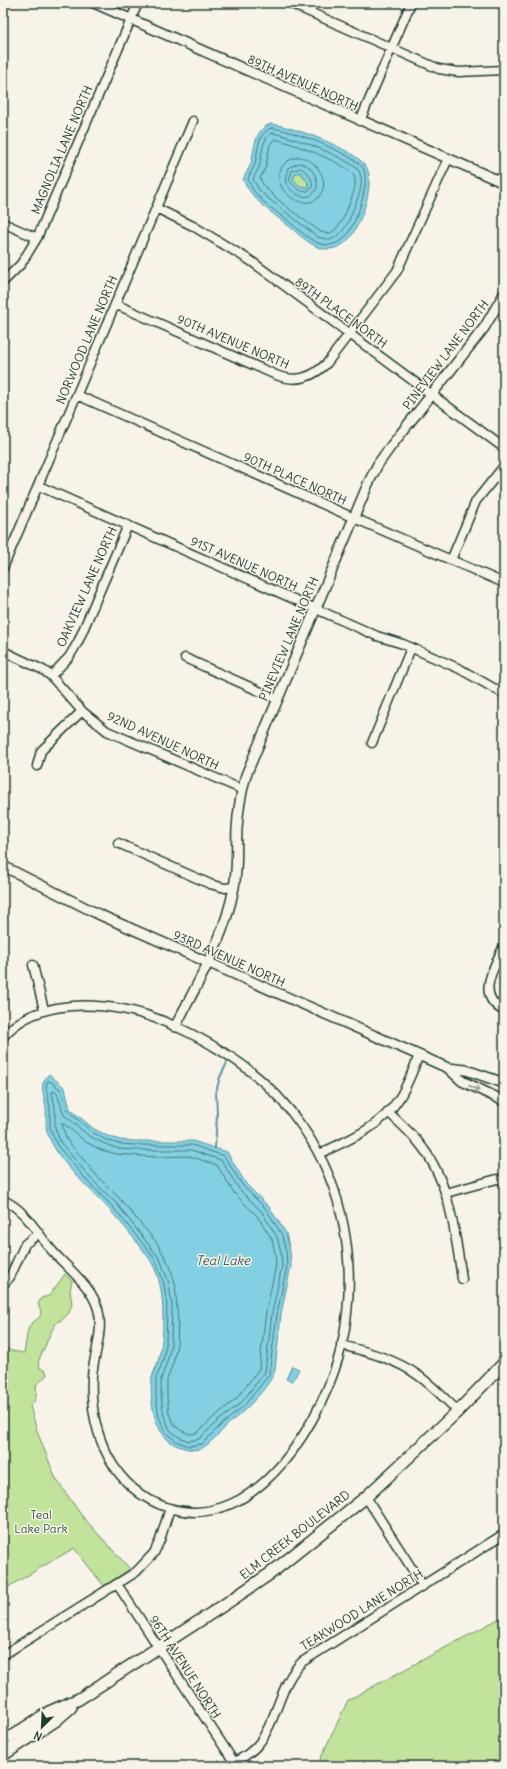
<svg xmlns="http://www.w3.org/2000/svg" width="507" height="1769" font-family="Delius,sans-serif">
	<rect width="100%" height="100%" fill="#f7f3e8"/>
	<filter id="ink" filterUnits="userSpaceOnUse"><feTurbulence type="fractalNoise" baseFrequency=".025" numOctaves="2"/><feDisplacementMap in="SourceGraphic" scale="8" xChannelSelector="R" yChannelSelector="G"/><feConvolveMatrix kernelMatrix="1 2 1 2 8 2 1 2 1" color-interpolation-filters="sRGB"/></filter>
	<g filter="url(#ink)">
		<path fill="#c2e39c" stroke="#709068" d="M300,172L308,182V187C301,188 297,184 293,179L295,174Z
			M65,1274L72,1281L70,1291L72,1304L69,1313L63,1319L57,1322L52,1330L38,1362L40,1368L46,1371L47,1375L36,1385C37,1393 37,1400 30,1406L38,1434L56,1479L82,1516L130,1569L104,1586L74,1548L3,1590V1347L12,1351L24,1353C26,1345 26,1337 28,1330C31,1317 47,1322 38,1304L41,1298L49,1296Z
			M504,1616V1766H317L348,1700Z"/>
		<path fill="#83d0e2" stroke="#5b959c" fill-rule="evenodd" d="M271,124C292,126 353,149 365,165C377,180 361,225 349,239C344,245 334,250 325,249C310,247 297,232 285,223C268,210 253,200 243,180C245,174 249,169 251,163C255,148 254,129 271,124ZM300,172L308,182V187C301,188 297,184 293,179L295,174Z
			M49,1074L65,1088L70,1109L94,1129L108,1136L120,1140L135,1141H193L227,1152L246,1184L269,1207L286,1233L290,1251L291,1266L281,1314L275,1370C270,1386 247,1409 233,1420C224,1428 214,1440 204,1447C197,1452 186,1449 178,1446C154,1437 149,1401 152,1378C153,1372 157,1366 158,1361C162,1347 163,1333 163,1319C163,1298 161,1276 149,1258C137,1241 122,1224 109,1209C87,1185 58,1163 47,1132C45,1124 47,1115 46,1107C44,1094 38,1085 49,1074Z
			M292,1366L299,1369L293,1381L286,1379Z"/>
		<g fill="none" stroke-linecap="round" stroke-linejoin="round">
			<path stroke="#47787a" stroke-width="1" d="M272,128C289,129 354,154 363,168C371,182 356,224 346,236C342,241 334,245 328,245C312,245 299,229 287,220C272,208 254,198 248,179C249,174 253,170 255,164C258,152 257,132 272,128Z
				M273,133C288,135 352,159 359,171C365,183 358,198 353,210C348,223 344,234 330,240L318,237L269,199L259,190L253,179C255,174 258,171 259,167C263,157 260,138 273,133Z
				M275,139C288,141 347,164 353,174C359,184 351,198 348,207C343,219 340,228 329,234L321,232C307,222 264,193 260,178L265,169L270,145Z
				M298,157C313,157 327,175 323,189C315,217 272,196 280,171C283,163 289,159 298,157Z
				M300,163C312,165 320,179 316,190C307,204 290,193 285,181L288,168Z
				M301,168C308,173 314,179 312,188C304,197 294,187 289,180L292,171Z
				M48,1081H50L61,1090L68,1111L92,1132L106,1140L120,1144L135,1145H192L224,1156L243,1186L266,1209L282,1235L286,1252L287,1266L277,1314L269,1375L244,1406L220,1426L202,1444L188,1446L176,1441L166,1433L159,1417L156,1396V1379L163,1361L166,1344L167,1306L164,1284L156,1261L148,1250L112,1206L89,1183L57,1145L50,1128V1107L46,1088Z
				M53,1091L57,1093L64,1115L89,1136L105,1144L119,1149L135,1150H191L221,1160L239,1189L262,1212L277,1237L281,1253L282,1266L272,1313L265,1372L241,1403L217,1422L199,1439L189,1441L179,1437L170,1430L164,1416L161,1396V1379L167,1362L171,1345L172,1306L169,1283L160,1259L116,1203L92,1180L61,1143L55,1128V1107L52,1093Z
				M62,1124H64L86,1142L101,1150L117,1154L155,1157L189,1156L217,1165L234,1193L257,1216L272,1239L275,1253L276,1265L266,1312L259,1369L236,1399L213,1418L197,1433L190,1434L182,1431L175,1426L169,1414L167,1396V1380L173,1363L177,1345L178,1321L175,1283L170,1266L157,1243L120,1199L97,1176L67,1140Z"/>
			<path stroke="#5b959c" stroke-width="2" d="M215,1148L217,1115L216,1092L220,1077L228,1061"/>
			<g stroke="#1f3d34" stroke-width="11">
				<path id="minor" d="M289,3L439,69L458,72L504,70
					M360,121L411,3
					M156,208L193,226L251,261L504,448
					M3,223L37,238
					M3,282L21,264L37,238L138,3
					M115,304L276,375C296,383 312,378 327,363L397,271L448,159
					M77,395L354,518L504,583
					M39,486L377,636L403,644L460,669L504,694
					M451,560L476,501L504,466
					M3,568L193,121
					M3,651L43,670L51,676L82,711L107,731L241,789
					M185,658L277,699
					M51,676L69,657L78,642L128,525
					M372,743L411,648
					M37,766L41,751L82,711
					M118,843L210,884L225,888L234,887
					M504,945C495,967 474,995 504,1011
					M33,965L44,1010
					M3,1037C31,1003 82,1002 122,1009C156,1015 195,1034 223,1052C287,1091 331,1155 344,1228C351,1266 350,1307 342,1344C326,1415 258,1535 169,1508C112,1490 89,1432 92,1376C94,1354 104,1331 98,1309C91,1284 65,1267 49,1247C35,1229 24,1209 3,1200
					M388,1112C399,1122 410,1132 419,1143C450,1180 455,1233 462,1279
					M319,1154C348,1140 380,1128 398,1100C407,1087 413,1070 419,1055
					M446,1193L497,1179L504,1181
					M3,1285L10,1277L25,1244L39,1233
					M341,1345C368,1352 396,1359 419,1376C433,1386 445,1399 458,1411
					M366,1497L423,1586
					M117,1584L234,1762
					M3,1655L136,1572L154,1553L160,1540L170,1508
					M228,1766C240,1759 252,1753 260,1742C278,1718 280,1683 302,1662L504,1534"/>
			</g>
			<g stroke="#1f3d34" stroke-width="12">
				<path id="tertiary" d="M94,3L504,183
					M3,866L98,914L448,1068L466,1070L504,1083
					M175,1027C198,982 225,938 234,887C238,868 236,848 237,829C238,810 241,793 246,775L368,484L378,464L391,446L484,328L504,294
					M448,1068L462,1081L504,1101"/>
			</g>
			<g stroke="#1f3d34" stroke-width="14">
				<path id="secondary" d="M3,1742L49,1712L79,1699L224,1605L271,1573L366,1497L458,1411L504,1363
					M3,1755L55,1721L71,1707"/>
			</g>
			<use href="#minor" stroke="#f7f3e8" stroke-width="8"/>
			<use href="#tertiary" stroke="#f7f3e8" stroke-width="9"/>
			<use href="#secondary" stroke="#f7f3e8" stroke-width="11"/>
		</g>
		<defs><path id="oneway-shaft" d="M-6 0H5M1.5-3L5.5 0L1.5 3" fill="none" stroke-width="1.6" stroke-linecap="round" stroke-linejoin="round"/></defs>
		<use stroke="#8b988e" href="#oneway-shaft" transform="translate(474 1088) rotate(27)"/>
	</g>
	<g text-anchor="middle" stroke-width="3" stroke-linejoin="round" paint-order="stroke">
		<g font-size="12" fill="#1f3d34" stroke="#f7f3e8">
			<text transform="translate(303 83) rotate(24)" y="4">89TH AVENUE NORTH</text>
			<text transform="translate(62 150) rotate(-67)" y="4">MAGNOLIA LANE NORTH</text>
			<text transform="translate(341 313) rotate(36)" y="4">89TH PLACE NORTH</text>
			<text transform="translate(87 340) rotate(-67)" y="4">NORWOOD LANE NORTH</text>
			<text transform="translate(233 342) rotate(23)" y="4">90TH AVENUE NORTH</text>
			<text transform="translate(446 355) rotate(-53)" y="4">PINEVIEW LANE NORTH</text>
			<text transform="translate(295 479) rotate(24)" y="4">90TH PLACE NORTH</text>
			<text transform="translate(244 564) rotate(24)" y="4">91ST AVENUE NORTH</text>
			<text transform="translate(87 587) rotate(-66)" y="4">OAKVIEW LANE NORTH</text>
			<text transform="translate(289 639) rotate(-67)" y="4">PINEVIEW LANE NORTH</text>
			<text transform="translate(163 741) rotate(25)" y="4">92ND AVENUE NORTH</text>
			<text transform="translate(229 959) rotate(24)" y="4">93RD AVENUE NORTH</text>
			<text transform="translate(295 1535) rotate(-38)" y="4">ELM CREEK BOULEVARD</text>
			<text transform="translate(362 1610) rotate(-32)" y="4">TEAKWOOD LANE NORTH</text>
			<text transform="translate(185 1667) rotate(57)" y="4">96TH AVENUE NORTH</text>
		</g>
		<g font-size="12" fill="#375644" stroke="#f7f3e8">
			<text x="41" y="1519">Teal<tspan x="41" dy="14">Lake Park</tspan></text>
		</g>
		<g font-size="13" font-style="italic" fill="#335a57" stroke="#f7f3e8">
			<text x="223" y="1265">Teal Lake</text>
		</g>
	</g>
	<rect width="507" height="1769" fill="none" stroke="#f7f3e8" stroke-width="16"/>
	<rect x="8" y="8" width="491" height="1753" fill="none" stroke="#1f3d34" stroke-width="1.5" filter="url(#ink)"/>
	<g transform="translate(42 1727) rotate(204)" stroke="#f7f3e8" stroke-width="3" paint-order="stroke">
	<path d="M0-3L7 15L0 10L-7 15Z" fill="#1f3d34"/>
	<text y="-6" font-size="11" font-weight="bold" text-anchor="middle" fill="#1f3d34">N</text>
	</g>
</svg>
